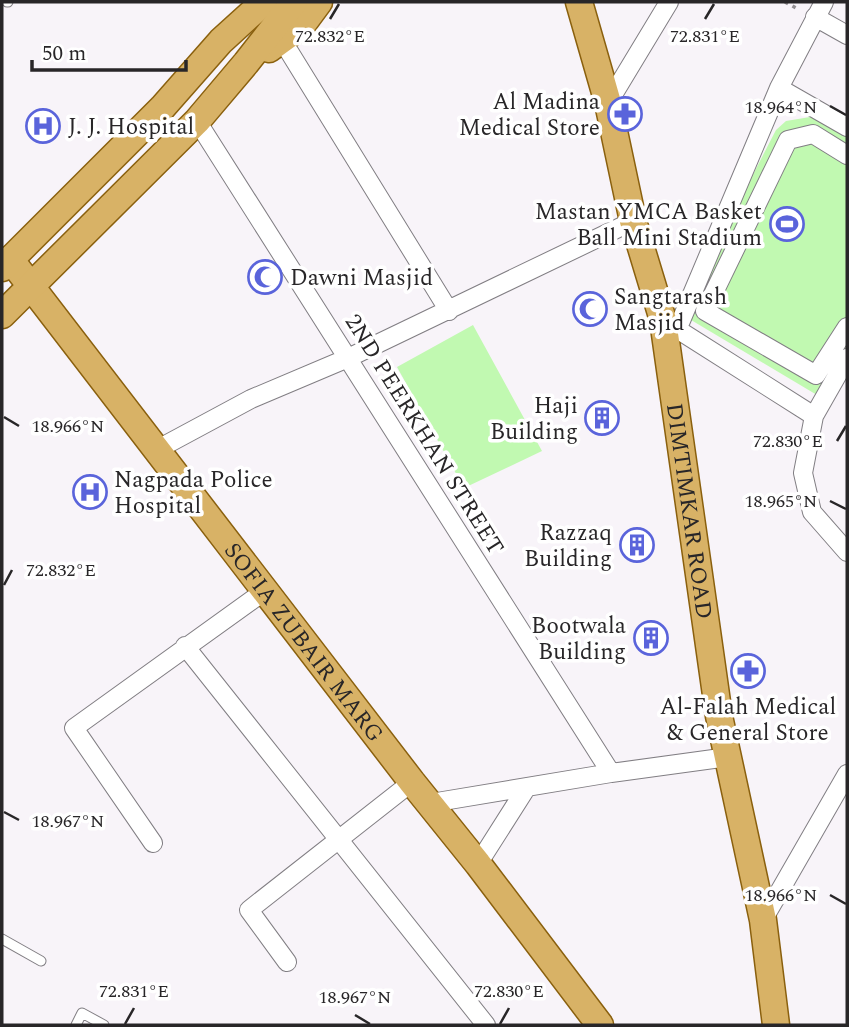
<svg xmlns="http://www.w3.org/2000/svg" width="849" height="1027" font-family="Spectral,serif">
	<rect width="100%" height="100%" fill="#f8f4f9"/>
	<path fill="#c1f9b1" d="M816,116L847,135V357L822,398L681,314L776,130L786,121Z
		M473,325L542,451L464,488L397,367Z"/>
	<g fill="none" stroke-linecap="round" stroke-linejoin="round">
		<g stroke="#817e83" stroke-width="11">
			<path id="lane" d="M7,2H8
				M2,939L41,961
				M76,1025L82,1013L104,1025"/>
		</g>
		<g stroke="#817e83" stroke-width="20">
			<path id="street" d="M815,17L847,35
				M282,40L449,311
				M779,88L847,127
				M608,103L669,2
				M197,121L611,773
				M847,155L813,134L788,140L705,311L816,375L847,327
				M669,324L814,416L803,473L812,512L847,552
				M677,330L779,88L824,2
				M814,416L847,358
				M158,449L251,399L348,358L633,221
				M185,646L486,1025
				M431,803L611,773L728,757
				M153,843L74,728L266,590
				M478,864L527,787
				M763,920L847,774
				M287,962L249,910L412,782"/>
		</g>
		<g stroke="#8a600e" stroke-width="29">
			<g id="primary">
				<path id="s1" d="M579,2L608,103L633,221L663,320L719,716L763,920L776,1025"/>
				<path d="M269,49L302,25L319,2"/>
				<path id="s2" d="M10,259L412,782L478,864L600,1025"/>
				<path d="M2,268L162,108L221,41L264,2"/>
				<path d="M2,315L197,121L246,63L294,2"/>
			</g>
		</g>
		<path stroke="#928f92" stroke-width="3.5" stroke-dasharray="3.5 5" stroke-linecap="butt" d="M785,2L798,9"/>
		<use href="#lane" stroke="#fff" stroke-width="9"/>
		<use href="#street" stroke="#fff" stroke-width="18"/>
		<use href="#primary" stroke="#d8b266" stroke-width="26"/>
	</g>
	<path fill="none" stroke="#282628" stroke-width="2.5" d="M330,19L339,4M705,19L714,4M830,106L846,115M4,417L19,426M837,441L846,426M830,501L846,509M4,585L12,570M4,812L19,820M830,895L846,904M355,1015L370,1024M125,1024L134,1008M500,1024L509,1008"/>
	<defs>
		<g id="pharmacy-ring" transform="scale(1.75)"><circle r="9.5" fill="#fff" stroke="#5a64db" stroke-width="1.5"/><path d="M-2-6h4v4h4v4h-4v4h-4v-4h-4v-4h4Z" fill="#5a64db"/></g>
		<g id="hospital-ring" transform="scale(1.75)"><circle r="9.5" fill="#fff" stroke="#5a64db" stroke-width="1.5"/><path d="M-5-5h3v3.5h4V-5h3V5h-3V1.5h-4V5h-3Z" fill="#5a64db"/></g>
		<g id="stadium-ring" transform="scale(1.75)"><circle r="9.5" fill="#fff" stroke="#5a64db" stroke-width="1.5"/><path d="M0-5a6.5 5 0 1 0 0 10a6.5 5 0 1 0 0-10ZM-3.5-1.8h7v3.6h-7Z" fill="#5a64db"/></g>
		<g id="mosque-ring" transform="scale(1.75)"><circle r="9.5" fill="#fff" stroke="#5a64db" stroke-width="1.5"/><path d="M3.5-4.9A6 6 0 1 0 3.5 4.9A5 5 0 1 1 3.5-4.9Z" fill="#5a64db"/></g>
		<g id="building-ring" transform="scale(1.75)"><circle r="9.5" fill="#fff" stroke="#5a64db" stroke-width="1.5"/><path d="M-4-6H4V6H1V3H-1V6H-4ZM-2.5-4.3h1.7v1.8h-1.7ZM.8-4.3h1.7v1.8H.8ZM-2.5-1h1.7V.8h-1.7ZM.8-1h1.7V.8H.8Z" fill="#5a64db"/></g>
	</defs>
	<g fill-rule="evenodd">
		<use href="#pharmacy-ring" x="625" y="114"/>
		<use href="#hospital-ring" x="43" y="126"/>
		<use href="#stadium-ring" x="787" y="224"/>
		<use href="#mosque-ring" x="265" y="277"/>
		<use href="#mosque-ring" x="590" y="309"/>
		<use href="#building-ring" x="602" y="418"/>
		<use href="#hospital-ring" x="90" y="492"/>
		<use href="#building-ring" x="637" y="545"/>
		<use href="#building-ring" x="651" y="638"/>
		<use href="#pharmacy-ring" x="748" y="671"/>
	</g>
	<g text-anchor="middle" stroke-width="7" stroke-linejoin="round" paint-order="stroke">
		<g font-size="23" fill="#282628" stroke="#fff" text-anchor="end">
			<text x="600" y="109">Al Madina<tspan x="600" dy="26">Medical Store</tspan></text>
			<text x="68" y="134" text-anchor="start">J. J. Hospital</text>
			<text x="762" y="219">Mastan YMCA Basket<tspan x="762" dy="26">Ball Mini Stadium</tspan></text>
			<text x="290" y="285" text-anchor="start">Dawni Masjid</text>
			<text x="614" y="304" text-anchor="start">Sangtarash<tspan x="614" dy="26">Masjid</tspan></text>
			<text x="578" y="413">Haji<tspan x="578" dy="26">Building</tspan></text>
			<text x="114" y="487" text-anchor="start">Nagpada Police<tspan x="114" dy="26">Hospital</tspan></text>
			<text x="612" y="540">Razzaq<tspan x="612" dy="26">Building</tspan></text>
			<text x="626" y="633">Bootwala<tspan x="626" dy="26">Building</tspan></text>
			<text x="748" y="714" text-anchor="middle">Al-Falah Medical<tspan x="748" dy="26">&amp; General Store</tspan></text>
		</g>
		<g font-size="23" fill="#282628" stroke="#fff">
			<text transform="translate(425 434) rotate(58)" y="8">2ND PEERKHAN STREET</text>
			<text dy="8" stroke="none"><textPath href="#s1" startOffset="522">DIMTIMKAR ROAD</textPath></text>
			<text dy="8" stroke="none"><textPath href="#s2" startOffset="483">SOFIA ZUBAIR MARG</textPath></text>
		</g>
	</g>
	<g font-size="18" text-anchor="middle" fill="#282628" stroke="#fff" stroke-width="7" stroke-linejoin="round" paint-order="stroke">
		<text x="330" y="42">72.832°E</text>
		<text x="705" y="42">72.831°E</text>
		<text x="781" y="113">18.964°N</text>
		<text x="68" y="432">18.966°N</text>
		<text x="788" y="447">72.830°E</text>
		<text x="781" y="507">18.965°N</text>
		<text x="61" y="576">72.832°E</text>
		<text x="68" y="827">18.967°N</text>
		<text x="781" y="901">18.966°N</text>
		<text x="134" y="997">72.831°E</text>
		<text x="509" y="997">72.830°E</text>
		<text x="355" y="1003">18.967°N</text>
	</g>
	<rect width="849" height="1027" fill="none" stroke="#282628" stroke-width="7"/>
	<path d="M32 60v10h154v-10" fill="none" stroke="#282628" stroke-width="3.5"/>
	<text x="42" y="60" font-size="21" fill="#282628" stroke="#ffffff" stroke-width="5" paint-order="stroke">50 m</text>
</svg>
